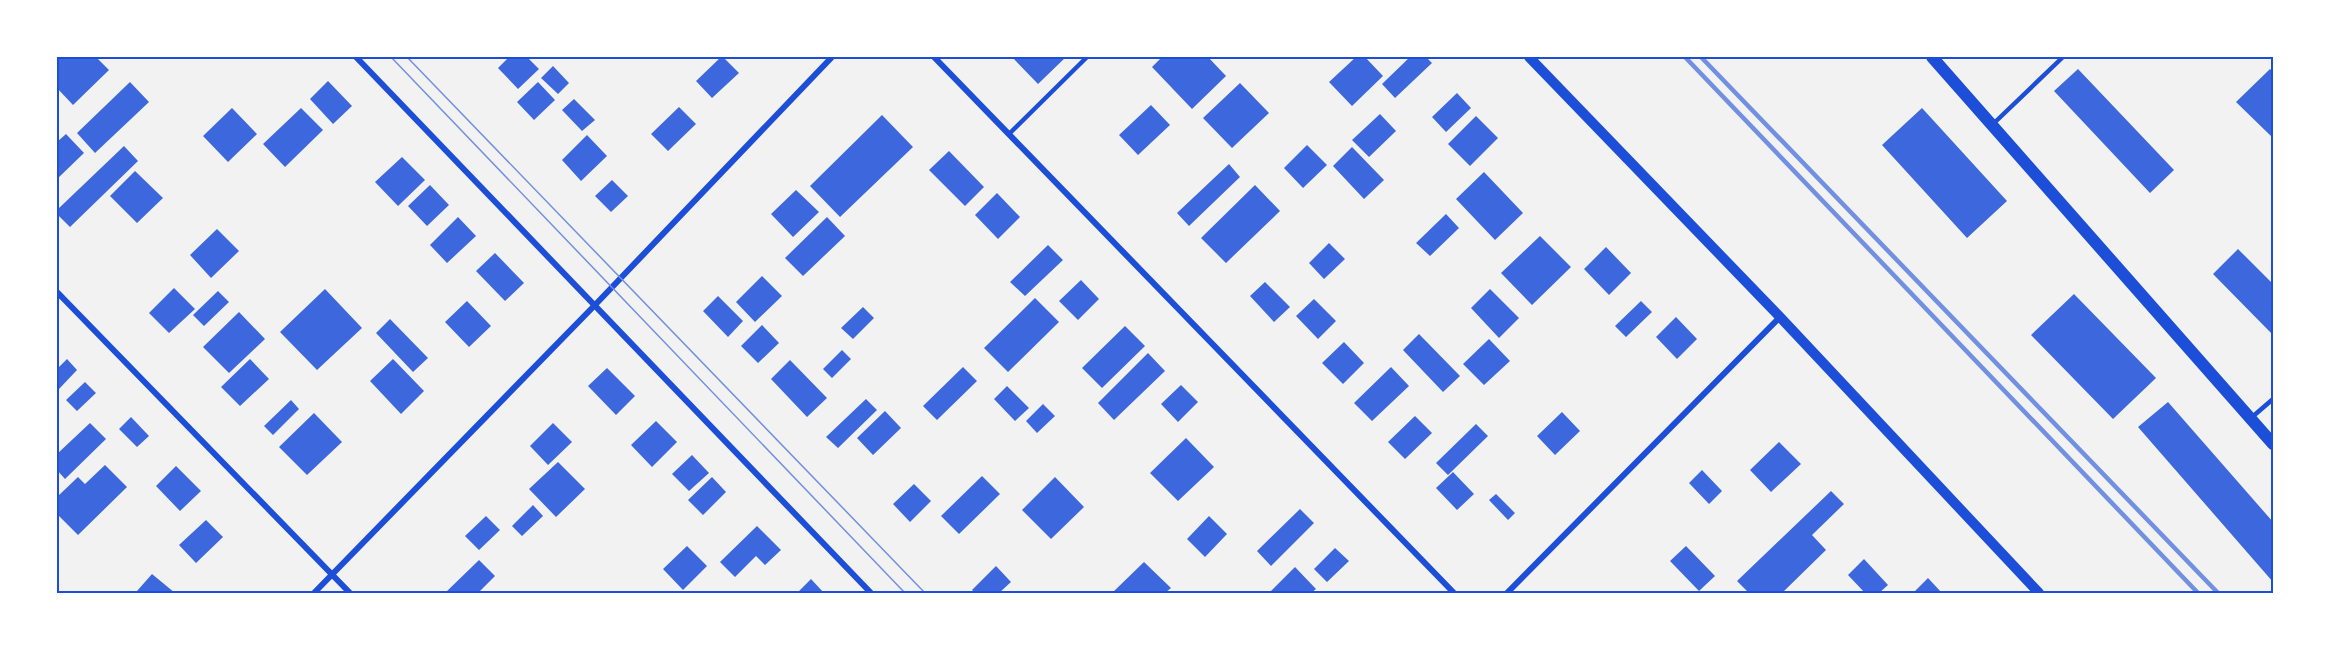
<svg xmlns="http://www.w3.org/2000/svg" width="2330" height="650" font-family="Arial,sans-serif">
	<rect width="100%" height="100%" fill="#f2f2f2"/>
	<path fill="#3d67dc" d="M57,57H96L109,70L73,105L57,88Z
		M509,57H527L539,69L518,89L498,68Z
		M721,57H723L739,73L712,98L696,81Z
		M1012,57H1066L1038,84Z
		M1162,57H1208L1226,76L1192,109L1152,67Z
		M1356,57H1365L1383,76L1352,106L1329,82Z
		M1410,57H1426L1432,63L1395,98L1382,84Z
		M553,66L569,83L558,94L541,78Z
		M2078,69L2174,170L2150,193L2054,91Z
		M2270,69L2273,72V138L2236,102Z
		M328,81L352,106L333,124L310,99Z
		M130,82L149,102L95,153L77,133Z
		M538,82L555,100L534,120L517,102Z
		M1240,83L1269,113L1232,148L1203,118Z
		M1457,93L1471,108L1446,132L1432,117Z
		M574,99L595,120L582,131L562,110Z
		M1151,105L1170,125L1138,155L1119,135Z
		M679,107L696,124L668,151L651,134Z
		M232,108L257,134L228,162L203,136Z
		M301,108L323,130L285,167L263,144Z
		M1922,108L2007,201L1967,238L1882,145Z
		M1380,114L1396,131L1369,157L1352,140Z
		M882,115L913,147L840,217L810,186Z
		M1476,116L1498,138L1470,166L1448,144Z
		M66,134L84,153L57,179V142Z
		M587,135L607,156L581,181L562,160Z
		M1307,145L1327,165L1303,188L1284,168Z
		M124,146L138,161L70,227L57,214V210Z
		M1352,147L1384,180L1364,199L1333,166Z
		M949,151L984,187L965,206L929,170Z
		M402,157L425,180L398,206L375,182Z
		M1229,164L1240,177L1189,226L1177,213Z
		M135,171L163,198L137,223L110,196Z
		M1484,172L1523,213L1495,240L1456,199Z
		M612,180L628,196L611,212L595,196Z
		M430,185L449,205L427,226L408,206Z
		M1255,185L1280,211L1226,263L1201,238Z
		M796,190L819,212L793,237L771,214Z
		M997,193L1020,217L998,239L975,215Z
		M1446,214L1459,228L1430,256L1416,243Z
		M458,217L476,236L447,263L430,245Z
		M827,217L845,236L803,276L785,258Z
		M217,229L239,251L211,278L190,255Z
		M1540,236L1571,267L1532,305L1501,273Z
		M1329,243L1345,259L1324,279L1309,263Z
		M1048,245L1063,260L1025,296L1010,282Z
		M1606,247L1631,273L1609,295L1584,269Z
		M2238,249L2273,284V335L2213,274Z
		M495,253L524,283L505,301L476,271Z
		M762,276L782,296L755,322L736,302Z
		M1081,280L1099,299L1078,320L1059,301Z
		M1265,282L1290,307L1274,322L1250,296Z
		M174,288L195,309L169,333L149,313Z
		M325,289L362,328L317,370L280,332Z
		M1490,289L1519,318L1499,338L1471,308Z
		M218,291L229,302L204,326L193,315Z
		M2074,294L2156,378L2113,419L2031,335Z
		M718,296L743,321L728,337L703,311Z
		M1035,298L1059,322L1008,372L984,348Z
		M1314,299L1336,321L1318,339L1296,316Z
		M467,301L491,326L469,347L445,322Z
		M1641,301L1652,312L1626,337L1615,326Z
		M863,307L874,318L853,339L841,328Z
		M239,312L265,339L229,373L203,347Z
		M1676,317L1697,339L1677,359L1656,337Z
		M390,319L428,358L413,372L376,333Z
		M762,325L779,343L758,363L741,346Z
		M1125,326L1145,346L1102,388L1082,368Z
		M1419,334L1460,376L1443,392L1403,350Z
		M1489,339L1510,361L1484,385L1463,364Z
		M1344,342L1364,363L1343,384L1322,363Z
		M842,350L851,359L832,378L823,369Z
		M1148,353L1165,371L1114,420L1098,403Z
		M67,359L77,370L59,389L57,369Z
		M250,359L269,379L240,406L221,387Z
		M393,359L424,391L401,414L370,381Z
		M790,360L827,398L807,417L771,379Z
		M963,367L977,381L937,420L923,406Z
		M1391,367L1409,386L1372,421L1354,403Z
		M607,368L635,396L616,415L588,386Z
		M85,382L96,393L77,411L66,400Z
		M1181,385L1198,402L1178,422L1161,404Z
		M1007,386L1029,408L1015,421L994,399Z
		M866,399L877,410L838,448L826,437Z
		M291,400L299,409L273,435L264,426Z
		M2168,402L2273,522V582L2138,427Z
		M1043,404L1055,416L1037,433L1026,421Z
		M885,411L901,428L873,455L857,438Z
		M1562,412L1580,431L1555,455L1537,436Z
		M314,413L342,442L307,475L279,447Z
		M1415,416L1432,433L1405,459L1388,442Z
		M131,417L149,436L137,447L119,429Z
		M656,421L677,442L652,467L631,445Z
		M90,423L106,439L65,479L57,470V454Z
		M553,423L572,442L548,465L530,446Z
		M1476,424L1488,436L1448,475L1436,463Z
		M1186,438L1214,467L1178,501L1150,473Z
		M1779,442L1801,464L1771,492L1750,470Z
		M692,455L709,473L689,491L672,474Z
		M558,462L585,489L556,517L529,489Z
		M105,465L127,487L78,535L57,514V497L78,477L85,484Z
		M176,466L201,491L180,511L156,486Z
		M1702,470L1722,491L1709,504L1689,483Z
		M1453,472L1474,494L1457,510L1436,488Z
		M982,476L1000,494L959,534L941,516Z
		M712,477L726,492L703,515L688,500Z
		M1055,477L1084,507L1051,539L1022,510Z
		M914,484L931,501L910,522L893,504Z
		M1831,491L1844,504L1812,535L1826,550L1782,593H1749L1737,581Z
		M1496,494L1515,513L1508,520L1489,500Z
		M533,505L543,516L522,536L512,526Z
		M1300,509L1314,523L1271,566L1257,551Z
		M486,516L500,530L479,550L465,536Z
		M1209,516L1227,534L1205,557L1187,539Z
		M206,520L223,537L196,563L179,545Z
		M757,526L781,550L765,565L756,556L735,577L720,562Z
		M687,546L707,566L683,590L663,569Z
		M1686,546L1715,576L1699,591L1670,561Z
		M1335,548L1349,561L1327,582L1314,569Z
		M1864,559L1888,585L1879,593H1865L1848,575Z
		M479,560L495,576L478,593H445Z
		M1144,562L1171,588L1165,593H1112Z
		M996,566L1011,582L999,593H975L972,590Z
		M1295,567L1316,589L1311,593H1269Z
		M152,574L175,593H140L137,591Z
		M1928,578L1942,593H1913Z
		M811,579L824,593H797Z"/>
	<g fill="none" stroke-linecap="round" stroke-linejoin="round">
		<path stroke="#1d4ed8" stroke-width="4.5" d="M1992,125L2063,57
			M1009,134L1087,57
			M2251,418L2273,399"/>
		<path stroke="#1d4ed8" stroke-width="6" d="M356,57L871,593
			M934,57L1454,593
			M57,292L350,593
			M314,593L595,305L832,57
			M1507,593L1780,317"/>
		<path stroke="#1d4ed8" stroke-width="10" d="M1529,57L1780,317L2039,593"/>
		<path stroke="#1d4ed8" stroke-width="12" d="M1932,57L2273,444"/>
		<path stroke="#7290e2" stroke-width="1.5" d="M391,57L905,593
			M407,57L925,593"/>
		<path stroke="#7290e2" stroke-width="4.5" d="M1685,57L2198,593
			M1701,57L2218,593"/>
	</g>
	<rect width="2330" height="650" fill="none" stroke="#ffffff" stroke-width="117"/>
	<rect x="58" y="58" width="2214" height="534" fill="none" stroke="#1d4ed8" stroke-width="2"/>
</svg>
